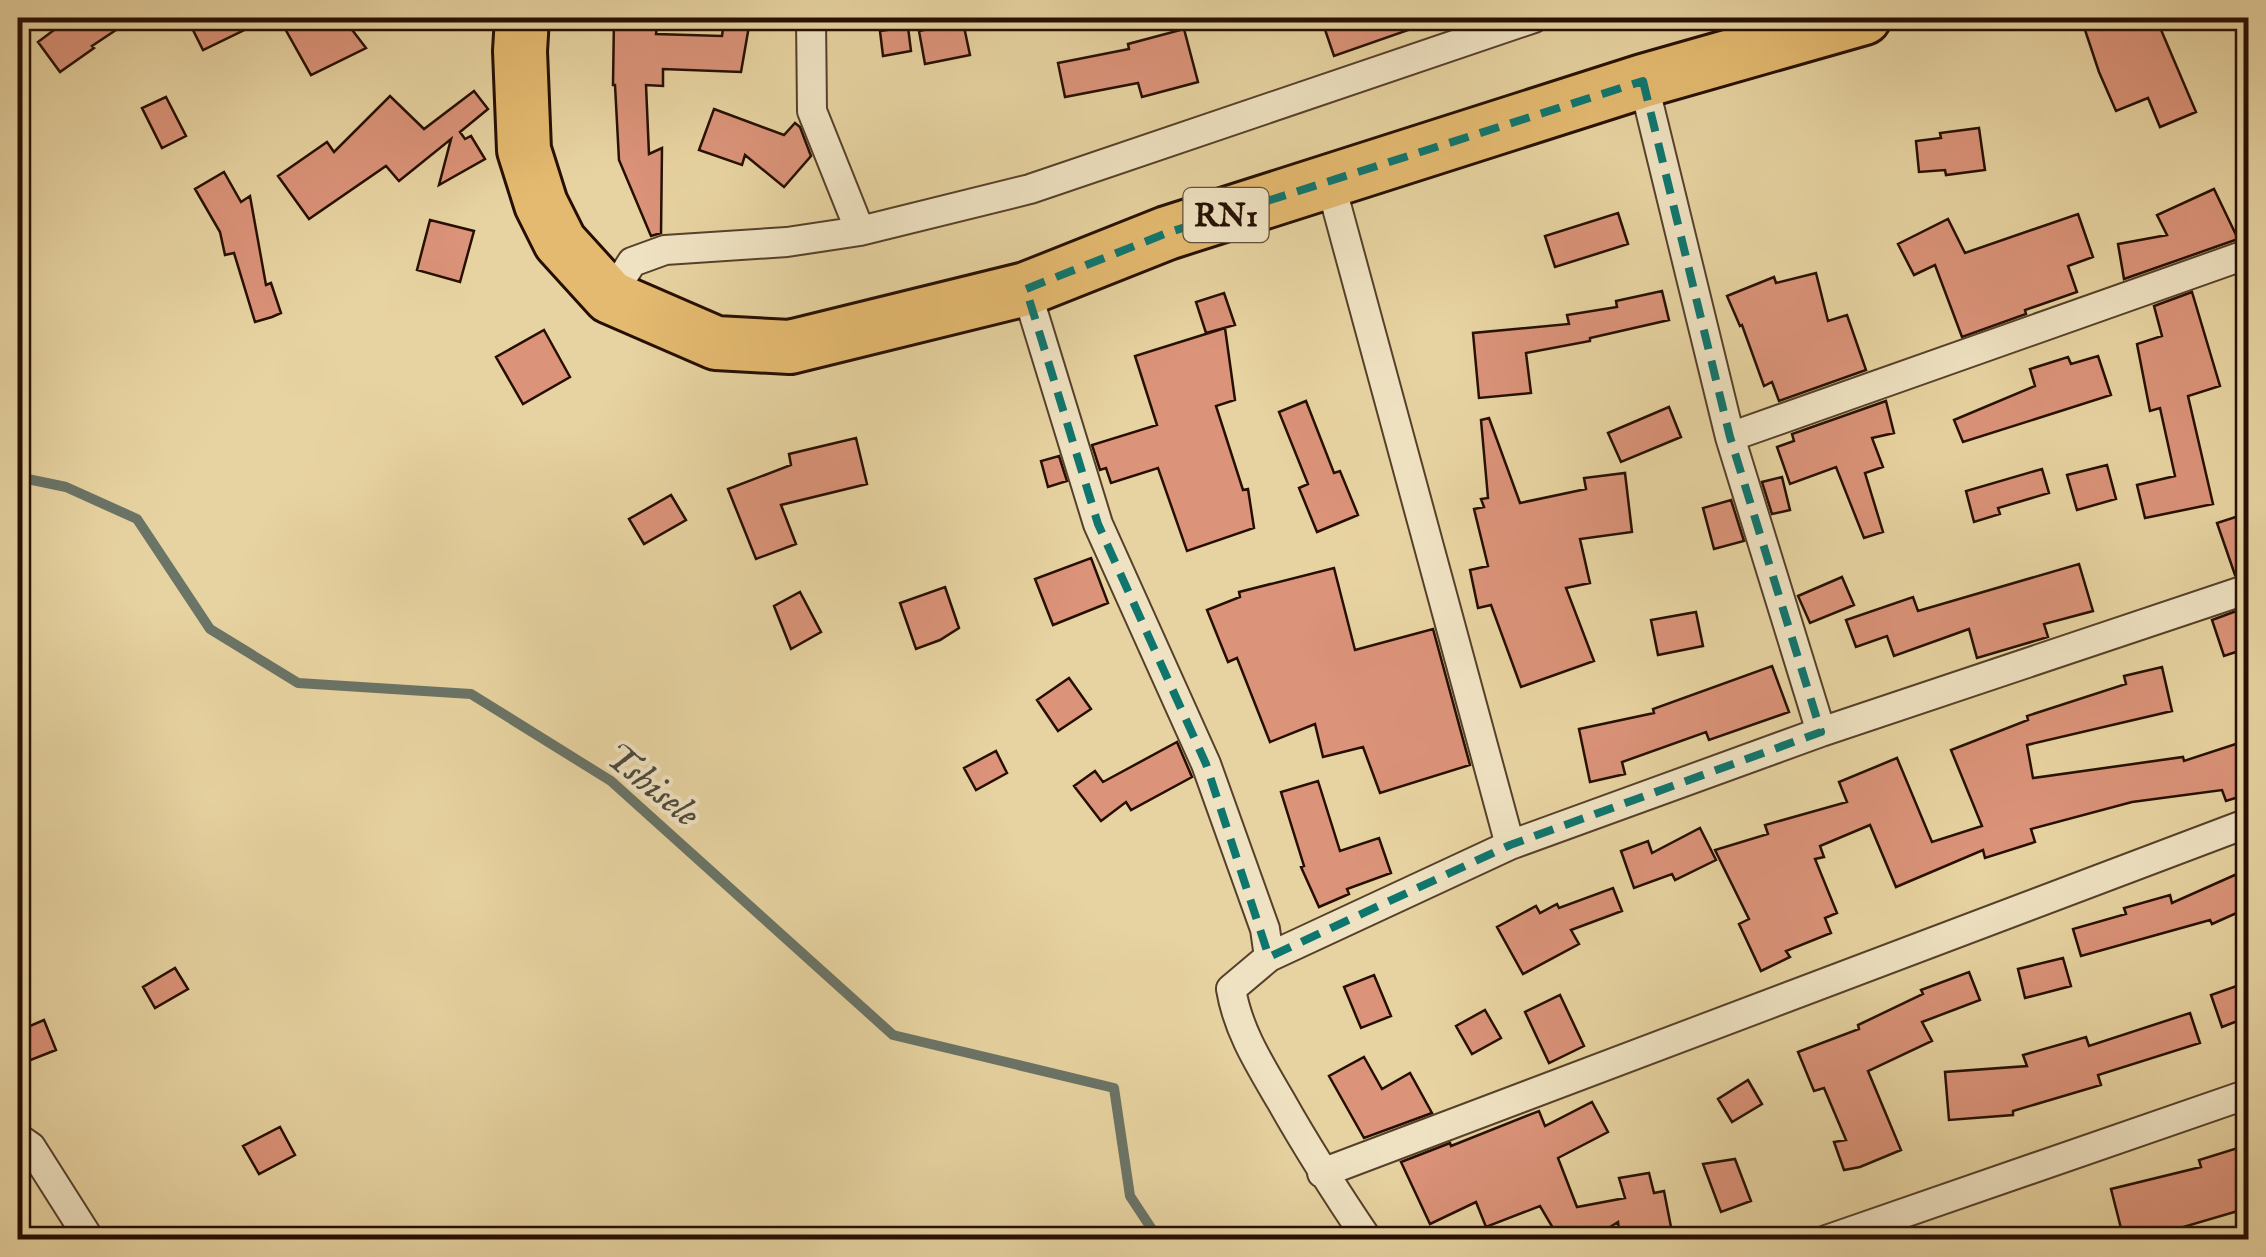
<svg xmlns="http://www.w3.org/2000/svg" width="2266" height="1257" font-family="'IM FELL English',serif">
	<rect width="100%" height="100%" fill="#e7d3a1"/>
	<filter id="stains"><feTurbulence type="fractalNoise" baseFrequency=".002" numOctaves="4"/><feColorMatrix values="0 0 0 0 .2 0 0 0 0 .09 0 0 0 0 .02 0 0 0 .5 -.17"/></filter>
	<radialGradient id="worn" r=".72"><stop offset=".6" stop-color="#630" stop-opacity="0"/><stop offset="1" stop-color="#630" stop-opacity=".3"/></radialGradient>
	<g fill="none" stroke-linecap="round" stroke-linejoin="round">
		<path stroke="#6a7467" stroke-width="10" d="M18,477L66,487L137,519L210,629L298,683L471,694L611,781L893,1035L1114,1088L1130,1196L1159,1240"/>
	</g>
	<path fill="#db9379" stroke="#260f02" stroke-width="2.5" d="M70,18H134L92,46L94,48L60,72L38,42Z
		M187,18H269L203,50Z
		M279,18H343L366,48L311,75Z
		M614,18H658L656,34L722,36L724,22L749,26L741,72L663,69V86L646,85L649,154L662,148L661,233L651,236L619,160L615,85H613Z
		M1321,18H1433L1434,21L1334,56Z
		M2081,18H2156L2196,112L2160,127L2148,98L2116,111L2099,72Z
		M963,22L970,55L925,64L919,31Z
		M908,27L911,51L883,56L880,31Z
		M1184,29L1198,82L1142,97L1138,83L1065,97L1058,63L1129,49L1128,44Z
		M474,91L488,109L460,132L465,139L471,136L485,159L439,185L451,139L399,181L386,166L309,219L278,176L327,142L334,152L390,96L424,129Z
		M166,97L186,136L162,148L142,108Z
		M714,109L784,135L795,123L800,127L811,156L784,187L745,155L742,165L699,150Z
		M1979,128L1985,170L1946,175L1945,170L1919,172L1916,141L1941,138L1940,133Z
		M224,172L241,202L250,196L266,285L271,283L281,313L272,317L255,322L234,253L225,255L220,232L195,189Z
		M2214,189L2238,239L2124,279L2118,244L2167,235L2157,215Z
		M1618,213L1628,244L1555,267L1545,236Z
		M2078,214L2093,257L2068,266L2077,292L2025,310L2026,314L1962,337L1935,265L1914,275L1898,244L1948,219L1965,253Z
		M430,220L474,231L460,282L417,270Z
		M1816,273L1828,321L1847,315L1866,370L1779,401L1772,382L1764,386L1742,325L1740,326L1727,296L1774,277L1776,283Z
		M1662,291L1669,320L1590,338V341L1526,353L1531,393L1479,398L1473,333L1569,324L1567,315L1617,307L1616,301Z
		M2192,292L2220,386L2188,396L2213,504L2145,518L2137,485L2175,476L2160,408L2150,411L2137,344L2162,336L2154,306Z
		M1224,293L1235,325L1206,333L1196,302Z
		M1225,328L1235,400L1216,406L1243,490L1248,489L1254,528L1187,551L1158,468L1111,483L1106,468L1100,470L1092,445L1157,425L1135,356Z
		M544,330L570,377L523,404L496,357Z
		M2098,356L2111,395L1963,442L1954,420L2035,386L2030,369L2068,357L2071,364Z
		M1306,401L1334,473L1340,471L1358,515L1317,532L1299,488L1308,484L1279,412Z
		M1886,401L1894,433L1872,438L1883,467L1865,473L1883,532L1864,538L1836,467L1790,484L1777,447L1794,441L1792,434Z
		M1669,407L1681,437L1621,462L1608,433Z
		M1489,418L1520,503L1586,489L1584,478L1625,473L1632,532L1580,539L1590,583L1566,588L1594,661L1521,687L1491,605L1478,608L1470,570L1488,566L1474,509L1484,507L1481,499L1488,498L1481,420Z
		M856,438L867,484L781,505L796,544L756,559L728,489L791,465L789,454Z
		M1059,456L1067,481L1048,487L1041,461Z
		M2107,465L2116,499L2077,510L2067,475Z
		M2042,469L2049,493L1998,508L2000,514L1974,522L1966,491Z
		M1782,477L1790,510L1772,514L1762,482Z
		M671,495L686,520L644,544L629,519Z
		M1731,500L1744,541L1714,549L1703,508Z
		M2248,513V572L2235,575L2217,523Z
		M1091,558L1108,603L1053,625L1035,579Z
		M2079,564L2093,611L2044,624L2048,637L1977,658L1969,629L1894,656L1887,636L1856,647L1846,620L1913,597L1918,611Z
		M1334,568L1355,650L1433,629L1470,765L1380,793L1363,747L1323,757L1315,724L1270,742L1237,658L1228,662L1207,610L1240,597L1239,592Z
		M1842,577L1854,605L1810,623L1798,596Z
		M945,587L959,628L940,640L916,649L900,603Z
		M800,592L821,632L791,649L774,606Z
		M2239,610L2248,639V648L2224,656L2212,620Z
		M1696,612L1703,646L1658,655L1651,620Z
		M1772,666L1789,712L1709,740L1706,732L1622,762L1625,774L1590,782L1579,729L1654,713L1653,709Z
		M2162,667L2172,711L2027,745L2033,778L2183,757L2184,761L2248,740V794L2226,801L2222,790L2132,802L2031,829L2035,842L1985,858L1983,850L1896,887L1870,825L1820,846L1824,857L1815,859L1837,913L1825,918L1831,933L1786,951L1790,957L1761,971L1739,924L1749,919L1715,850L1768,834L1765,825L1847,802L1839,782L1897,758L1932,842L1982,826L1951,750L2028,720L2027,716L2126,684L2124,676Z
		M1069,678L1091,709L1058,731L1037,700Z
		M1177,742L1192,777L1131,810L1126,802L1101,821L1074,786L1095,771L1103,782Z
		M996,751L1007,773L976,790L964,768Z
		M1318,781L1340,851L1379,838L1391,873L1347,889L1349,894L1319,907L1301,867L1304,866L1281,792Z
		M1700,828L1716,860L1675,880L1672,874L1634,888L1621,851L1648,841L1652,853Z
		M2237,874L2248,900V908L2212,924L2210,920L2081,956L2073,929L2126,914L2124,908L2170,895L2172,903Z
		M1613,888L1622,911L1571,930L1579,944L1523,974L1497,927L1536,906L1540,913L1557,904L1559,908Z
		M2063,958L2071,986L2025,998L2018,969Z
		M175,968L188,989L155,1008L143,987Z
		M1969,972L1980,1000L1922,1022L1932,1041L1868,1071L1901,1150L1860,1167L1844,1170L1834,1142L1846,1140L1824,1088L1814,1091L1798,1052L1859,1029L1858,1025L1923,994L1921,990Z
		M1374,975L1391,1016L1361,1028L1344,987Z
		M2248,982V1017L2222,1027L2211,995Z
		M1560,995L1584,1046L1549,1063L1525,1012Z
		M1485,1010L1501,1038L1472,1054L1456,1026Z
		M2190,1013L2200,1043L2098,1075L2101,1085L2013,1111V1115L1949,1120L1945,1072L2027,1066L2023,1055L2086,1037L2089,1046Z
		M44,1020L56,1050L18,1065V1031Z
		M1364,1057L1382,1089L1410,1073L1432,1113L1364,1138L1329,1076Z
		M1748,1080L1762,1104L1732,1122L1718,1099Z
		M1592,1102L1608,1132L1558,1158L1577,1207L1625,1198L1619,1178L1649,1173L1654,1193L1664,1191L1671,1227L1620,1237L1618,1222L1589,1240H1560L1540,1206L1486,1227L1476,1202L1430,1224L1401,1162L1450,1143L1451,1146L1539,1111L1545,1126Z
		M280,1127L295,1155L259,1174L243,1146Z
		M2244,1146L2248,1162V1208L2183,1227L2186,1240H2124L2111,1189L2201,1167L2199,1160Z
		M1735,1159L1751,1201L1721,1212L1703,1164Z"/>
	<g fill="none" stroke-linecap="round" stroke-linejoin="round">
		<g stroke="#56402a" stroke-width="32">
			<path id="street" d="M811,18L812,111L860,231
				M1643,81L1730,437L1821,732
				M1330,182L1510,845
				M1026,289L1098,524L1206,764L1265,929L1269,957
				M610,297L632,262L665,250L787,242L860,231L1030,189L1534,18
				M1730,437L2248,254
				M18,1138L31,1147L90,1240
				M1322,1173L2248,823
				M1368,1240C1337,1194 1308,1149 1281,1101C1260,1065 1238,1031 1231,989L1269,957L1510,845L1821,732L2248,589
				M1826,1240L2248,1094"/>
		</g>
		<g stroke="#260f02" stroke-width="58">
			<path id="highway" d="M522,18L520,51L524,150L541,204L560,242L610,297L716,343L790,347L1026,289L1167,233L1643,81L1864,18"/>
		</g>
		<use href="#street" stroke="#efe2c2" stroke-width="28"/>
		<use href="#highway" stroke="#e4ba70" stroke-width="52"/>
	</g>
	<path fill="none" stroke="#0f766e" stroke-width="8" stroke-dasharray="20 12" stroke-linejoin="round" d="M1643,81L1730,437L1821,732L1510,845L1269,957L1206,764L1098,524L1026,289L1167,233Z"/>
	<g text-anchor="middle" stroke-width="8" stroke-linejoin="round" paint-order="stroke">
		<rect fill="#efe2c2" stroke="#624e3c" stroke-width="2.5" x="1183.5" y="188" width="85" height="54" rx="8"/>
		<g font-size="32" font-weight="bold" fill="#260f02">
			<text x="1226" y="226">RN1</text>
		</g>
		<g font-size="38" font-style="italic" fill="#4e4a3d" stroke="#efe2c2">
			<text transform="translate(653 784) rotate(39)" y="13">Tshisele</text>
		</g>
	</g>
	<rect width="2266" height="1257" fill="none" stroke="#e7d3a1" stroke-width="60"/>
	<rect x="20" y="20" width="2226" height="1217" fill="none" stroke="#260f02" stroke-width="5"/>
	<rect x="30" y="30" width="2206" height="1197" fill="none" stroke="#260f02" stroke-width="2.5"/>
	<rect width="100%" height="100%" filter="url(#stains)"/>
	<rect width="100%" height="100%" fill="url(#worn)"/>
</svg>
